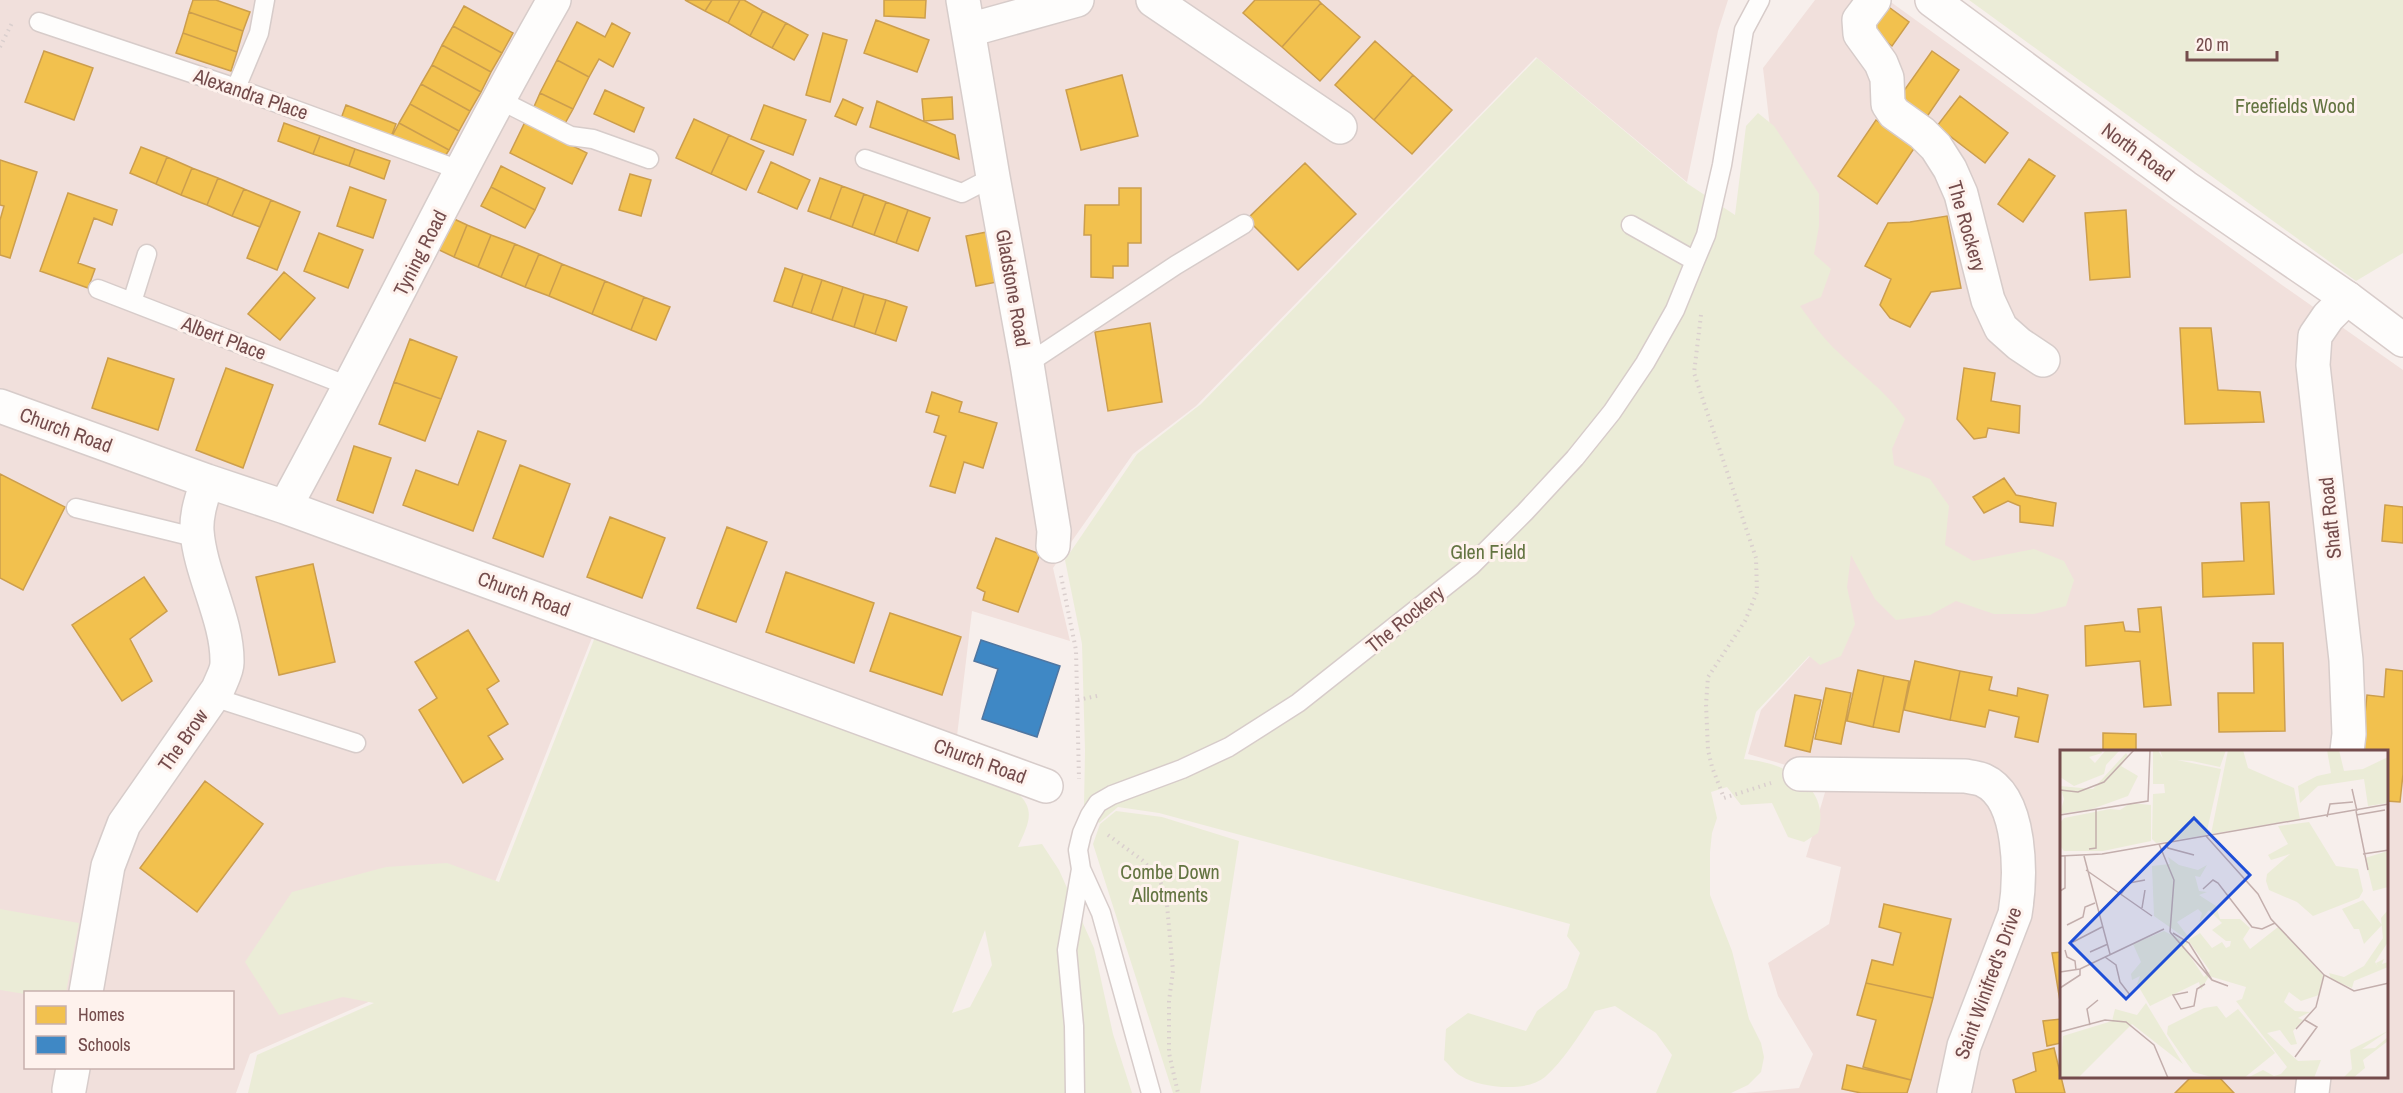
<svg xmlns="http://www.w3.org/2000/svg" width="2403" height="1093" font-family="'Archivo Narrow',sans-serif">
	<rect width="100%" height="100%" fill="#f7efec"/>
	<path fill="#f1e0dc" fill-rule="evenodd" d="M0,0H1728L1718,31L1687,182L1536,57L1196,406L1133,454L1053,568L1070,641L972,611L957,736L605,605L464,960L250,1054L236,1093H0ZM26,992H232V1068H26Z
		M1815,0H1888L2282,285L2403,370V1093H1745L1799,1088L1813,1054L1778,996L1768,963L1829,924L1841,867L1806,857L1833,765L1789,766L1748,754L1761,710L1811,655L1784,247L1763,68ZM2061,751H2386V1076H2061Z"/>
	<path fill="#ebecd7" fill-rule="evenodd" d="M1969,0H2403V253L2356,281Z
		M1537,58L1688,184L1735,215L1746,126L1758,113L1774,126L1819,194V226L1814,254L1831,269L1821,297L1800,306C1812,323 1824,339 1839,353C1864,377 1885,390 1905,419L1892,449L1894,465L1930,479L1949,506L1945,545L1973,561L2034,549L2064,561L2074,580L2066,606L2034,614H1994L1956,601L1930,615L1896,620L1875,599L1851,555L1847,587L1855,624L1841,656L1820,665L1809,656L1756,712L1744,759C1784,762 1832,786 1818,833L1804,842L1788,837L1772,803L1741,805L1727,787L1711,792L1717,818L1712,833L1710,852V895L1732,951L1749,1019L1761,1043L1764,1057L1761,1072L1748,1085L1731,1093H1656L1672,1055L1656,1033L1615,1006L1595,1011C1580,1034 1565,1059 1545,1077C1526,1093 1480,1088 1461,1076C1455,1073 1450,1065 1444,1060L1446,1029L1468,1013L1526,1031L1537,1011L1567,988L1580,953L1567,936L1570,924L1159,813L1118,807L1099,823L1084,806L1085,751L1082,644L1065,560L1137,454L1201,404Z
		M597,632L1014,790C1038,809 1028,824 1018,847L1042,844L1059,870L1094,948L1113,1034L1132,1093H248L257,1055L374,1003L343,997L279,1015L245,962L292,892L386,867L447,863L499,882ZM985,930L992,965L970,1007L952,1013Z
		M1116,811L1162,817L1239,841L1200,1093H1173L1093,844L1100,824Z
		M0,909L79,923L66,992H26L25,994L0,990Z"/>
	<path fill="#f2c14e" stroke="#cc9e4d" stroke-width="1.5" d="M193,0H216L250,12L243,31L189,12Z
		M685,0H712L705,11Z
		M712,0H740L728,23L705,11Z
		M740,0H744L763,11L750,36L728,23Z
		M884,0H926L925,18L884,16Z
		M1255,0H1318L1321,3L1282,47L1243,13Z
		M1321,3L1360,37L1320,81L1282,47Z
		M1886,5L1909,22L1892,46L1869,29Z
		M464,6L513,33L502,53L453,26Z
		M763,11L786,23L772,48L750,36Z
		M189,12L243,31L237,52L183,33Z
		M876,20L929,40L917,72L864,53Z
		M577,22L605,37L612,23L630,33L613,67L599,59L589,77L557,60Z
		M786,23L808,35L794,60L772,48Z
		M453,26L502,53L491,72L442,45Z
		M183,33L237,52L231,71L176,53Z
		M823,33L847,40L830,102L806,95Z
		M1375,41L1413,75L1374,120L1335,85Z
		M442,45L491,72L481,92L432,65Z
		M44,51L93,68L74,120L25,102Z
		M1932,51L1959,70L1924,121L1896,102Z
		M557,60L589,77L573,109L540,93Z
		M432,65L481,92L470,111L421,84Z
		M1122,75L1138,136L1081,150L1066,90Z
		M1413,75L1452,110L1412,154L1374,120Z
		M421,84L470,111L459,131L410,104Z
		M605,90L644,108L634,132L594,114Z
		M540,93L573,109L563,127L533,109Z
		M1960,96L2008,133L1985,163L1937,126Z
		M952,97L953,119L924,121L922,99Z
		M843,99L863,108L856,125L835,116Z
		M877,101L955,135L959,159L870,127Z
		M410,104L459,131L449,150L399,123Z
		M346,105L396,124L389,142L339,124Z
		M764,105L806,120L793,155L751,139Z
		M694,119L729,135L711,174L676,158Z
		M1876,120L1915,147L1877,204L1838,176Z
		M525,122L587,153L572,184L510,153Z
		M284,123L320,136L313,154L278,141Z
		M399,123L449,150L442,161L389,142Z
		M729,135L764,151L746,190L711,174Z
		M320,136L355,149L349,166L313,154Z
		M141,147L167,157L156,184L130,173Z
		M355,149L390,161L384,179L349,166Z
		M167,157L192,168L181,195L156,184Z
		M2029,159L2055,176L2023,222L1998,204Z
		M0,160L37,172L10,258L0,255V220L4,206L0,205Z
		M771,162L810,180L797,209L758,192Z
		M1305,163L1356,214L1298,270L1247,219Z
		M501,166L545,188L535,210L491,187Z
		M192,168L218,178L207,205L181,195Z
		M630,174L651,180L641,216L619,210Z
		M218,178L244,189L232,216L207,205Z
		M820,178L842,186L830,219L808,211Z
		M842,186L864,194L852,227L830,219Z
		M350,187L386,200L373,238L337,226Z
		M491,187L535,210L525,228L481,206Z
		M1119,188H1141V243H1128V266H1113V278L1091,277V235H1084L1085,205H1119Z
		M244,189L271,200L260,227L232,216Z
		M68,193L117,210L112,225L94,218L78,263L95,269L88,288L40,271Z
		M864,194L886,202L874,235L852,227Z
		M271,200L300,212L277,270L247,258Z
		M886,202L908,210L896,243L874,235Z
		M908,210L930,218L918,251L896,243Z
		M2126,210L2130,277L2090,280L2085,213Z
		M1947,216L1961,288L1931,292L1910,327L1890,318L1880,305L1891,279L1865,266L1888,223L1910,222Z
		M452,218L467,225L454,257L437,249Z
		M467,225L491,235L478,267L454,257Z
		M987,232L997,282L976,286L966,236Z
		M319,233L363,250L348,288L304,271Z
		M491,235L515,244L501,277L478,267Z
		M515,244L539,254L525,287L501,277Z
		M539,254L562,264L549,296L525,287Z
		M562,264L605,281L592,314L549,296Z
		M785,268L803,274L792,307L774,301Z
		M284,272L315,298L280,340L248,314Z
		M803,274L822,280L811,313L792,307Z
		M822,280L843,287L832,320L811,313Z
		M605,281L644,297L631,330L592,314Z
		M843,287L864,294L854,327L832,320Z
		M864,294L886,300L875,334L854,327Z
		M644,297L670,307L656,340L631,330Z
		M886,300L907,307L896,341L875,334Z
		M1150,323L1162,402L1108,411L1095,332Z
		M2180,328H2211L2218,390L2260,392L2264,422L2185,424Z
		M410,339L457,357L441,399L394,382Z
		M108,358L174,379L158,430L92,408Z
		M226,368L273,385L243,468L196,450Z
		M1964,368L1995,373L1991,401L2020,406L2019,433L1988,428L1986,437L1974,439L1957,419Z
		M394,382L441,399L425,441L379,424Z
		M932,392L962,402L959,412L997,423L983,468L964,462L955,493L930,486L946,436L934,432L939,416L926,412Z
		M478,431L506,441L473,531L403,505L416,470L458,485Z
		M354,446L391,458L373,513L337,500Z
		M520,465L570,484L543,557L493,538Z
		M0,474L65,507L23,590L0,578Z
		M2004,478L2016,495L2056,503L2053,526L2020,522V506L2008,501L1984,513L1973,497Z
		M2269,502L2274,594L2203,597L2202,563L2244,561L2241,503Z
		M2385,505L2403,507V543L2382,541Z
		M610,517L665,538L642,598L587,577Z
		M727,527L767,542L736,622L697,608Z
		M996,538L1040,554L1018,612L983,600L985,592L977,588Z
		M313,564L335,662L279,675L256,577Z
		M786,572L874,603L854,663L766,632Z
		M144,577L167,611L130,639L152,681L122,701L72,625Z
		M2161,607L2171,705L2144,707L2140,661L2086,666L2085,626L2123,622L2125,631L2140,632L2138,609Z
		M890,613L961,637L942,695L870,671Z
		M468,630L499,681L487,689L508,724L488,736L503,759L463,783L419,710L437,698L415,662Z
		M2253,643H2283L2285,731L2219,732L2218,693H2254Z
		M1915,661L1960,671L1950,720L1904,710Z
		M2386,669L2403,671V774L2400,802L2386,801V751H2361L2367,695L2384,697Z
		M1858,670L1884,676L1873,727L1847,721Z
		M1960,671L1992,677L1989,690L2017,696L2018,688L2048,695L2038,742L2015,737L2019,717L1989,710L1985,727L1950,720Z
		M1884,676L1909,681L1899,732L1873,727Z
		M1826,688L1851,693L1841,744L1815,739Z
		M1795,695L1821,700L1810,752L1785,746Z
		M2103,733L2136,734V751H2103Z
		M205,781L263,824L197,912L140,868Z
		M1884,904L1951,919L1933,998L1866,983L1872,960L1893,965L1901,933L1879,927Z
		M2061,952V1001H2060L2052,953Z
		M1866,983L1933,998L1911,1080L1863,1067L1876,1020L1857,1015Z
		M2061,1019V1043L2047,1046L2043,1021Z
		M2054,1048L2065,1093H2016L2013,1080L2036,1071L2033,1053Z
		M1847,1065L1911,1080L1907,1093H1861L1842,1089Z
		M2192,1076H2218L2234,1093H2175Z"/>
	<path fill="#3f88c5" stroke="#4f76a1" stroke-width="1.5" d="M981,640L1060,666L1037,737L982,719L998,669L974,661Z"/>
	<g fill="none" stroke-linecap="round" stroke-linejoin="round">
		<g stroke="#d7ccca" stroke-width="21">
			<path id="lane" d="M39,22L236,88L462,171
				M236,88L259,33L265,0
				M498,99L571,136L593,139L649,159
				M865,159L962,193L993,177
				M1631,225L1695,261
				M98,289L351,387
				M132,302L147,254
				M1027,364L1176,265L1244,224
				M76,508L198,538
				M213,697L356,743
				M1075,1093L1074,1026L1067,950L1081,869
				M1151,1093L1101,913L1081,869L1078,850L1082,833L1090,815L1098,803L1112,795L1182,769L1229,747L1298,703L1471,566L1525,512L1575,458L1612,412L1645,363L1675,310L1695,261L1706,235L1722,165L1744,30L1760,0"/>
		</g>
		<g stroke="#d7ccca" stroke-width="36">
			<path id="street" d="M963,0L993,177L1027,364L1054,531L1053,546
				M1153,0L1340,127
				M1874,0L1859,20L1860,34L1881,63L1887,78L1888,104L1894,113L1922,133L1936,147L1950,169L1961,194L1988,300L2001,328L2019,344L2043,360
				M969,30L1077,0
				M0,406L207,481L285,507L1046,786
				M285,507C377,339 459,166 554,0
				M2347,751L2349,734L2346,660L2313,365L2315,336L2328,317L2347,298
				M1800,774L1965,776C1970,777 1978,778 1983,780C2023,798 2021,878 2015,914L1964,1046L1954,1093
				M86,992L108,866L124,824L218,689C221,681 227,671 227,663C228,620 200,574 197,531C196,514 202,498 207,481
				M69,1090L73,1068
				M2312,1093L2314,1076"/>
		</g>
		<g stroke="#d8ccca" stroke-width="36">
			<path id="secondary" d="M1932,0L2185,187L2347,298L2403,340"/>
		</g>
		<path stroke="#dacfce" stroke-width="4" stroke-dasharray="1.5 4.5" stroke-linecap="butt" d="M0,47L13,21
			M1701,315L1694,373L1756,558L1757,592L1745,621L1708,677L1706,704L1708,750L1712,767L1724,798L1771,783
			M1061,576L1076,650L1079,779
			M1078,700L1101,695
			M1108,835L1142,860L1157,875L1166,894L1173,971L1169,1001V1053L1178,1093"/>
		<use href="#lane" stroke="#fefdfc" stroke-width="18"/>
		<use href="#street" stroke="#fefdfc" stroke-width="33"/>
		<use href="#secondary" stroke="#fefdfc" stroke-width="33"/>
	</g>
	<g text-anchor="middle" stroke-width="6" stroke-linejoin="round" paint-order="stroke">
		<g font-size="20" fill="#744c4c" stroke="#fef2ed">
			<text transform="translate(251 94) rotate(19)" y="7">Alexandra Place</text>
			<text transform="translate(2138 152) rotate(36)" y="7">North Road</text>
			<text transform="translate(1967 226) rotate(74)" y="7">The Rockery</text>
			<text transform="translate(420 253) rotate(-63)" y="7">Tyning Road</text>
			<text transform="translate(1013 288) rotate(80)" y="7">Gladstone Road</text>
			<text transform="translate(224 338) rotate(21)" y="7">Albert Place</text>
			<text transform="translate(66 430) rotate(20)" y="7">Church Road</text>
			<text transform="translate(2330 518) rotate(-96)" y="7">Shaft Road</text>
			<text transform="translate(524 594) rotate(20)" y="7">Church Road</text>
			<text transform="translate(1405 619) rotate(-39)" y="7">The Rockery</text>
			<text transform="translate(183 740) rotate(-55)" y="7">The Brow</text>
			<text transform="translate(980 761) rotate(20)" y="7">Church Road</text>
			<text transform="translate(1988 983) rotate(-70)" y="7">Saint Winifred's Drive</text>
		</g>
		<g font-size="20" fill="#637441" stroke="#fef2ed">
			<text x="2295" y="113">Freefields Wood</text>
			<text x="1488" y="559">Glen Field</text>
			<text x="1170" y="879">Combe Down<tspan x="1170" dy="23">Allotments</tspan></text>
		</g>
	</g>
	<g transform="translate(2060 750)">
		<rect width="328" height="328" fill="#f7efec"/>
		<path d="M0,0H41L42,3L29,7L35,13L45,1L60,0L46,15L44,24L14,36L0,27ZM93,0H98L103,9L100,0H166L160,17L132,11L117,10L161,19L146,85L96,93L92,89L93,44L105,43L104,34H93ZM168,0H183L188,18L234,38L240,69L151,84ZM267,0H279L284,21L303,19L328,7V53L308,56L304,29L258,36L240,53L238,36L257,26L271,23ZM66,3L68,6L61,16L78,26L68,46L32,59L0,64L4,49L0,36L33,39ZM71,53L91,55V91L43,101H4L1,97L0,73L4,68L50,59L60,60ZM249,72L276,116L298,119L303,141L299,148L253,166L237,152L209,140L206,131L207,124L230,104L211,110L208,105L228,94L218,76ZM328,101V137L313,141L305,108ZM108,107L119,115L138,120L147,115L140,127L135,126L139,141L147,142L139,145L156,156L160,169H180L190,178L183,189L190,199L171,214L218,177L263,225L259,245L241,251L229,242L224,252L235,261L250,262L238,268L243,270L233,281L237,294L231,295L220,280L207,283L238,311L261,310L254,328H187L203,320L214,326L221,324L227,317L176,251L182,249L186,237L149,226L141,240L139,232L90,256L77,234L80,226L72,230L71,224L81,212L73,194L104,181L128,193L124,197L144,227L150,221L128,190L94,166L92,116L110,114ZM138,159L142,163L139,173L149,160L162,173L152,180L166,191H171L170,196L166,198L162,192L152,198L140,183L130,189L117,172ZM303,150L322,175L304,194L299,179H294L282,159ZM328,160V192L315,212L318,217L316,213L324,209L322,214L328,212V217L294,231L292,238L271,229L269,223L284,227L304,216L323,188L321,168ZM86,253L123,314L72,274L18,328H0L3,286L52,271L55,259L77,265ZM157,256L166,268L178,259L215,303L184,328H155L133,322L107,284L108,276L144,258ZM328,281L302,299L315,298L328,287V291L303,310L305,318L293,328H283L292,319L290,300Z" fill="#ebecd7" fill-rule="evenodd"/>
		<path fill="none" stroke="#c3aeac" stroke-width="1.5" d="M292,39L297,61M0,40L18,42L44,32L74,0M296,61L308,120M0,65L88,51L90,0M296,65L325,60M267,67L270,54L293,52M146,86L198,144L211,169L264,225L294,241L329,233M106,93L108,98L134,105M99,94L114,130L110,182M29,99L36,98V59M303,104L329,100M0,106L42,104L329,54M24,106L50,204M26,120L92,166M143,139L153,130L158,133L192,177L202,179L215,173M0,141L5,138V106M61,144L69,133L85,130M82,158L85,140M7,175L23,167L25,157L35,153M110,182L152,230L168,236M113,183L129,193L152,230M13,192L42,177M5,200L7,207L15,211L16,220M30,202L48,194M45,207L56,215L60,232L70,245M0,222L20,219L104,179M0,238L20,225V219M128,242L113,245L121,259L134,256L137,239L145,234M30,275L27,259L38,250M236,279L256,257L264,225M0,282L45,270L66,272L94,295L108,328M235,307L257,277L245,270"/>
		<path fill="#1d4ed8" fill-opacity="0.15" stroke="#1d4ed8" stroke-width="3" d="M134,68L190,125L66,249L10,193Z"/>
		<rect width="328" height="328" fill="none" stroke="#744c4c" stroke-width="3"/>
	</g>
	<rect x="24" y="991" width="210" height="78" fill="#fef2ed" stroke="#c7b0ad" stroke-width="1.5"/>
	<rect x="36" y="1006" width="30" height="18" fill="#f2c14e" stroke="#c7b0ad" stroke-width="1.5"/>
	<text x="78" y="1021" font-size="18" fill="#744c4c">Homes</text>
	<rect x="36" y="1036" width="30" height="18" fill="#3f88c5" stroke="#c7b0ad" stroke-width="1.5"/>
	<text x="78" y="1051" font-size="18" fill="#744c4c">Schools</text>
	<path d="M2187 51v9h90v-9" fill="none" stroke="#744c4c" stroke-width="3"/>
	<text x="2196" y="51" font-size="18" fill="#744c4c" stroke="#fef2ed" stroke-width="4.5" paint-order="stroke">20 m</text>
</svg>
